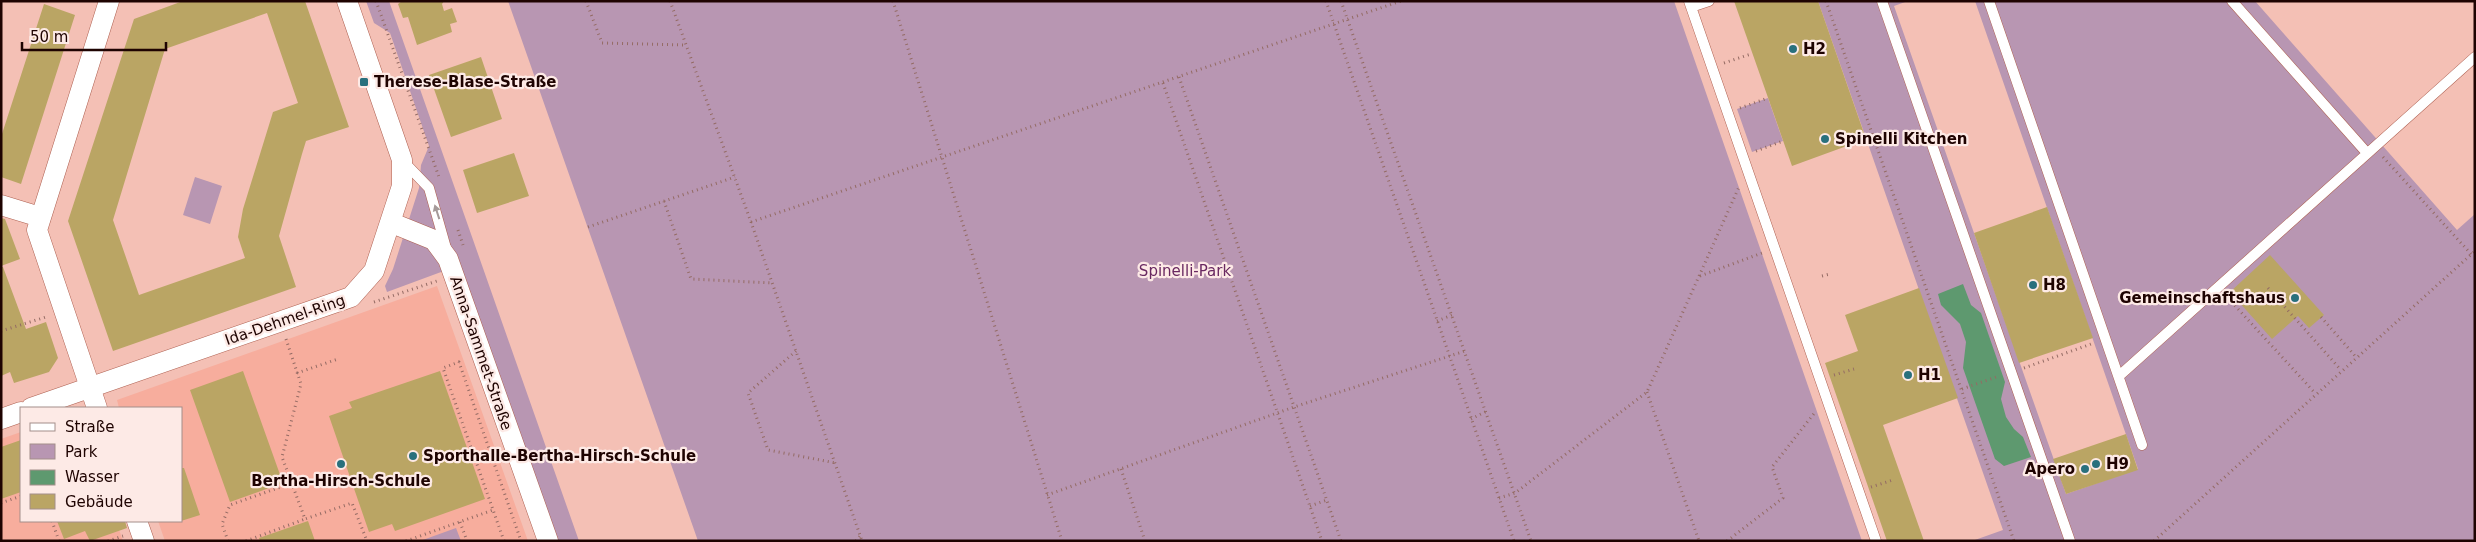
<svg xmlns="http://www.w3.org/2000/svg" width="2476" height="542" font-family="'DejaVu Sans',sans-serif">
	<rect width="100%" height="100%" fill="#f4c0b5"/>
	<path fill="#f7ad9d" d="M437,286L528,541H165L158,521H181V408H119L117,400Z
		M21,432V521H116L123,541H1V439Z"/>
	<path fill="#b896b2" d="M366,1H389L579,541H558L460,265L387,292L385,286L393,269L419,188L421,165L429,146L390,33L374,23Z
		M508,1H1674L1862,541H698Z
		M1818,1H1908L1894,6L2066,494L2138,469L1975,1H2255L2457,230L2475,214V541H1972L2003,530Z
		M1768,98L1783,141L1752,152L1737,109Z
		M195,177L222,186L210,224L183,215Z
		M456,528L461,541H420Z"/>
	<path fill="#5e996f" d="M1963,284L1971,305L1981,313L2005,382L2001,399L2006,417L2014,429L2023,437L2031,457L2004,466L1995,459L1963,368L1966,342L1960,324L1941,305L1938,294Z"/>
	<path fill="#baa564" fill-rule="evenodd" d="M183,1H305L349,127L306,141L302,154L279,236L296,287L113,351L68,221L134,19ZM267,13L298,103L273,112L243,209L238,237L245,258L139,295L113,220L165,49Z
		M402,1H444L442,4L444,11L452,8L457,22L450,24L452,32L417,45L408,17L403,18L398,4Z
		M1734,1H1818L1866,139L1792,166Z
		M44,4L75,15L21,184L1,177V137Z
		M481,57L502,119L451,137L429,75Z
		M514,153L529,196L477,213L463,170Z
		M2047,207L2093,338L2019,363L1974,233Z
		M1,218L5,219L20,259L1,266Z
		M2270,255L2324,315L2309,328L2298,316L2272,339L2230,292Z
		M1,267H3L26,329L46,322L58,358L49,372L14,383L10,372L1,376Z
		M1919,288L1958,398L1883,425L1924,541H1887L1825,363L1858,351L1845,315Z
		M243,371L283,483L230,502L190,390Z
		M440,371L485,499L395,531L392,524L369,532L329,416L352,408L349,402Z
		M2126,434L2138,470L2066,494L2053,459Z
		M21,440V492L1,499V447Z
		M181,468H184L200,515L181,521Z
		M57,521H125L127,528L90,541L85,531L64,539Z
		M308,521L315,541H260L259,538Z"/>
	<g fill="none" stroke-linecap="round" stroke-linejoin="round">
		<g stroke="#ae6051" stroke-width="11">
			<path id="lane" d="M1689,1L1876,541
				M1882,1L2070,541
				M1989,1L2142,445
				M2232,1L2367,153
				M1691,7L1709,1
				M403,161L429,188L446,248
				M2119,376L2475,57"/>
		</g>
		<g stroke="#ae6051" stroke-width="21">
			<path id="street" d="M1,205L40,217
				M392,223L434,240L448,259L548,541
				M31,408L351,297L374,271L402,186V160L347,1
				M97,408L37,230L109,1
				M1,419L21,412
				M137,521L144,541"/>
		</g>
		<path stroke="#946b64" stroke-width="3" stroke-dasharray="1 4" stroke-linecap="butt" d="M376,1L439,177
			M586,1L602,43L685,45
			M670,1L751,222L862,541
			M893,1L1062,541
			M1326,1L1514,541
			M1341,1L1531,541
			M1826,1L2014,541
			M1724,63L1751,54
			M1179,77L1341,541
			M1163,83L1322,541
			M1740,108L1768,98
			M1756,151L1783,141
			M2383,157L2471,254
			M664,201L691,279L772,283
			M751,222L1401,1
			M588,227L735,177
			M458,230L463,245
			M1700,276L1762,253
			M1822,276L1830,274
			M2268,288L2341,370
			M2228,298L2315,393
			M374,302L437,281
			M2321,317L2356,357
			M1437,321L1452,315
			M1,331L46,317
			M286,339L301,384L282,457L305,519L352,503L367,541
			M796,351L748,393L768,450L836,463
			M2024,368L2094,343
			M297,373L338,359
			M1834,375L1854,369
			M1962,389L1999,376
			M1647,392L1699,541
			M1471,419L1487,411
			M1121,469L1145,541
			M1871,487L1893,480
			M1047,495L1294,407L1465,351
			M1499,498L1515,493L1647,392L1739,187
			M1,503L21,496
			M1310,506L1327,500
			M52,521L59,541
			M460,522L467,541
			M108,541L123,536
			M228,541L222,524L230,505L292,483
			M246,541L305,519
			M406,541L493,510
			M504,541L443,368L459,362L521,541
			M856,541L860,536
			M1727,541L1783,498L1772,467L1816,411
			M2154,541L2475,251"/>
		<use href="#lane" stroke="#fff" stroke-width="10"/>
		<use href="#street" stroke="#fff" stroke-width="20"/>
	</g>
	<defs><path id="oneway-solid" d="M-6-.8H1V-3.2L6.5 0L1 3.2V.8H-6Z" transform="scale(1.25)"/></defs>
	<use fill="#a59a99" href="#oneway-solid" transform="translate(437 212) rotate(-108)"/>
	<g fill="#29707d" stroke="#fdeae6" stroke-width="2">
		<circle cx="1793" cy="49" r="5"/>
		<rect x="359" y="77" width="10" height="10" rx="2.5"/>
		<circle cx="1825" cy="139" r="5"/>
		<circle cx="2033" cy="285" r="5"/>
		<circle cx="2295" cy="298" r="5"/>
		<circle cx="1908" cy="375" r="5"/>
		<circle cx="413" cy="456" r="5"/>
		<circle cx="341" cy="464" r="5"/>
		<circle cx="2096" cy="464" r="5"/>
		<circle cx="2085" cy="469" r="5"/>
	</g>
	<g text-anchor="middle" stroke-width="4.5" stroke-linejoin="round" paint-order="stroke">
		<g font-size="15" font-weight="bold" fill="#1e0301" stroke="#fdeae6" text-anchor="start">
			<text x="1803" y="54">H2</text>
			<text x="374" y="87">Therese-Blase-Straße</text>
			<text x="1835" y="144">Spinelli Kitchen</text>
			<text x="2043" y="290">H8</text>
			<text x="2285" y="303" text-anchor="end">Gemeinschaftshaus</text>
			<text x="1918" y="380">H1</text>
			<text x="423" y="461">Sporthalle-Bertha-Hirsch-Schule</text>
			<text x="2106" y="469">H9</text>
			<text x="2075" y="474" text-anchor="end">Apero</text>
			<text x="341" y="486" text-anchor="middle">Bertha-Hirsch-Schule</text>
		</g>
		<g font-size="15" fill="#692861" stroke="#fdeae6">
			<text x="1185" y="276">Spinelli-Park</text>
		</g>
		<g font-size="15" fill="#1e0301" stroke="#fdeae6">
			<text transform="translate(285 320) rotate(-19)" y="5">Ida-Dehmel-Ring</text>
			<text transform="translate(481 353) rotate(71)" y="5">Anna-Sammet-Straße</text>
		</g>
	</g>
	<rect width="2476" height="542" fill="none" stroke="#1e0301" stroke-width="5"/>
	<rect x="20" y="407" width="162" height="115" fill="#fdeae6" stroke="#a48e8a"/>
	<rect x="30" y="423" width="25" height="8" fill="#ffffff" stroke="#a48e8a"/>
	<text x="65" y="432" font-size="15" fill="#1e0301">Straße</text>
	<rect x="30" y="444" width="25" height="15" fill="#b896b2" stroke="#a48e8a"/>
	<text x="65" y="457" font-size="15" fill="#1e0301">Park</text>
	<rect x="30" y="470" width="25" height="15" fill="#5e996f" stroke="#a48e8a"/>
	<text x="65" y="482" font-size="15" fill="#1e0301">Wasser</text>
	<rect x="30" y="494" width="25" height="15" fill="#baa564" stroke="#a48e8a"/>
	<text x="65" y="507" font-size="15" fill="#1e0301">Gebäude</text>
	<path d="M22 42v8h144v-8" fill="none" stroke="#1e0301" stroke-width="2.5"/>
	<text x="30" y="42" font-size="15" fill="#1e0301" stroke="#fdeae6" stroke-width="4" paint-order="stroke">50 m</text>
</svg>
